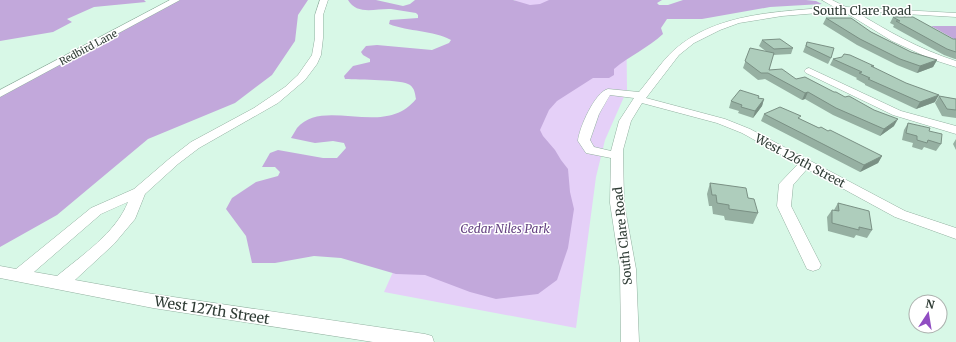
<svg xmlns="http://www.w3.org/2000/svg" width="956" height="342" font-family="Merriweather,serif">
	<rect width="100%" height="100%" fill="#d8f8e7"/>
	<path fill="#e5d0f8" d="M515,0H626L627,90L605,140L596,177L576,328L384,292Z"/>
	<path fill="#c2a8db" d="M0,0H144L146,2L94,7L67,19L72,22L53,32L0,41Z
		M178,0H308L298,15L295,41L272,75L235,103L148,139L57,215L0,247V94Z
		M348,0H376L403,6L410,4L415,0H513L530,5L540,4L549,0H662L657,3L659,5H668L683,0H806L816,1L822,4L770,7L702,19H667L661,28L663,34C648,48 629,56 614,69V75L609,78H593L557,101L549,110L540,130L543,136L555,150L561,160L568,169L570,192L574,209L568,248L557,280L538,294L496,299L470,292L425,275L396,274L341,258L314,256L275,263H252L246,236L226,209L232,198L256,182L278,176L280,172L275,167H262L270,153L278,150L323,158H337L346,148L344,143L333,141L315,143L291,138C293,135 295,131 297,128C324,96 384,139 416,99C415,94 415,89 410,85C402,79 359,80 345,79L344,76L353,66L370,62V59L363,55L361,52L366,46L377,45L432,50L449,43L451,40C433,30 409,32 389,24L390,20L418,18V15L416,13C408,12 399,10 391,9C377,8 357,16 348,0Z
		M931,26H956V40Z"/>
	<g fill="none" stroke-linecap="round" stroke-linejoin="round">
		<g stroke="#92b0a0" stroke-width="1">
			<path id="minor" d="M170,0H180L0,97V90Z
				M320,0H328L323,15V38L321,55L317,64L305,80L278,103L199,148L178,164L145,194L135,219L114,244L75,280L153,294L425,334L432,336L434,342H373L153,308L0,278V266L16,269L91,208L134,189L169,159L191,142L254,108L285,87L298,75L312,55L315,38V15ZM128,202C116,233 82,255 57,276L34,272L101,214Z
				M822,0H832L846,7L956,13V17L855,11C887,31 919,49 956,61V67L931,59L892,41L843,11L782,16L739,23L720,30L694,43L679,55L646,98L725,119L750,129L905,211L956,228V239L895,217L807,169L793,185L791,206L821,265L819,269L813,271L807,269L777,206L779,184L798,164L742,133L717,123L642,103L631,121L623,150L624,203L636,269L639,342H621L620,269L610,203L611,158L586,153L578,141C579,128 595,92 608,89L639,92C650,79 661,62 674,50C717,12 780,12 834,7ZM610,95L634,98L619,121L611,151L594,147L590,140L599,114Z
				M809,68L901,111L956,126V134L893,115L806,73L804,71L806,69Z"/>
		</g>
		<use href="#minor" fill="#fff" fill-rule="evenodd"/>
	</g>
	<path fill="#96b0a2" d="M893,17L953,39H956V59H955L944,55L893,27L894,25L890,23Z
		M826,18L871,32L911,52L937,60L933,67L917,73L897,65L857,45L823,24Z
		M762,40L793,48L791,54L773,55L769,70L796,79L894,126L880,136L833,115L805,99L802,100L765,79L758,80L743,68L750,48L767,52L759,46Z
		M807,42L831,58L828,64L803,52Z
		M833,59L874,66L873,67L935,102L916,109L865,85V84L856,79L857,78L830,65Z
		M939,96L956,99V118L942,116L935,103Z
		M759,98L764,99L762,106L753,118L738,113L739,111L729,108L731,101Z
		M764,114L800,119L819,128L882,156L878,163L860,172L761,121Z
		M908,123L929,131L941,144L936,151L924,147L922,150L912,147L913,143L902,140L904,130Z
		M956,139V150L953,144Z
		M710,183L748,198L758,213L753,224L725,220L724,216L713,214L712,206H709L707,194Z
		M838,203L872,230L867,238L856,235L854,238L828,231L827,217L832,210H834Z"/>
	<path fill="#7a9084" d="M937,60L933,67L917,73L920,66Z
		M808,92L805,99L802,100L805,93Z
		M939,95L935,102L916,109L920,102Z
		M764,99L762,106L753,118L755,111Z
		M898,119L894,126L880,136L884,129Z
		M882,156L878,163L860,172L864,165Z"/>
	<path fill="#aecdbc" stroke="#7a9084" d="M893,17H913L953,39H956V52L947,49L896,21H900Z
		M826,18H851L871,32L911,52L937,60L920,66L900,59L860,39Z
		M780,39L793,48L774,49L762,40Z
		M807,42L834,48L831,58L806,46Z
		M750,48L774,53L769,70L782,69L796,79L805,77L834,92H836L845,97L849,96L874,110L898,119L884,129L836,108L808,92L805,93L768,73H761L745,61Z
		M844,54L850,55L874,66H871L906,83L939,95L920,102L868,79L870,78L859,73L862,72L833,59L842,57Z
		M740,90L759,96L758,98L764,99L755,111L741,107L742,105L731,101Z
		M939,96L956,99V110L947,109Z
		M780,107L801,116L798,118L819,128L821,127L828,131L830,130L882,156L864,165L764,114Z
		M908,123L930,128L929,131L942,134L941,144L928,140L927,143L917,140V136L906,133Z
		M710,183L746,188L748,198L754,199L758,213L729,209V205L717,203L716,195H712Z
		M838,203L869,211L872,230L859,227V230L832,223V210L839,211Z"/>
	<g text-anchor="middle" stroke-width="3" stroke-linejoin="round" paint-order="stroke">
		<g font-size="10" fill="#2f3c35" stroke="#fff">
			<text transform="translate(88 47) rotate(-28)" y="4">Redbird Lane</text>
		</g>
		<g font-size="12" fill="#2f3c35" stroke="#fff">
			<text x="862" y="15">South Clare Road</text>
			<text transform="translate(800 161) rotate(28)" y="4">West 126th Street</text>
			<text transform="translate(623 236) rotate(-96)" y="4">South Clare Road</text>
		</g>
		<g font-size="12" font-style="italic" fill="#654281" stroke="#fff">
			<text x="505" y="233">Cedar Niles Park</text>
		</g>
		<g font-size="14" fill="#2f3c35" stroke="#fff">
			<text transform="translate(212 310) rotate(9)" y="5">West 127th Street</text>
		</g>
	</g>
	<g transform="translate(928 314) rotate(12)"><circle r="19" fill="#ffffff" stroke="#acb1ae"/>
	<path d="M0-3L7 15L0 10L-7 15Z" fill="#904dc2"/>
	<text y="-6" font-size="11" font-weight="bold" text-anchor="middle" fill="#2f3c35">N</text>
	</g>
</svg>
